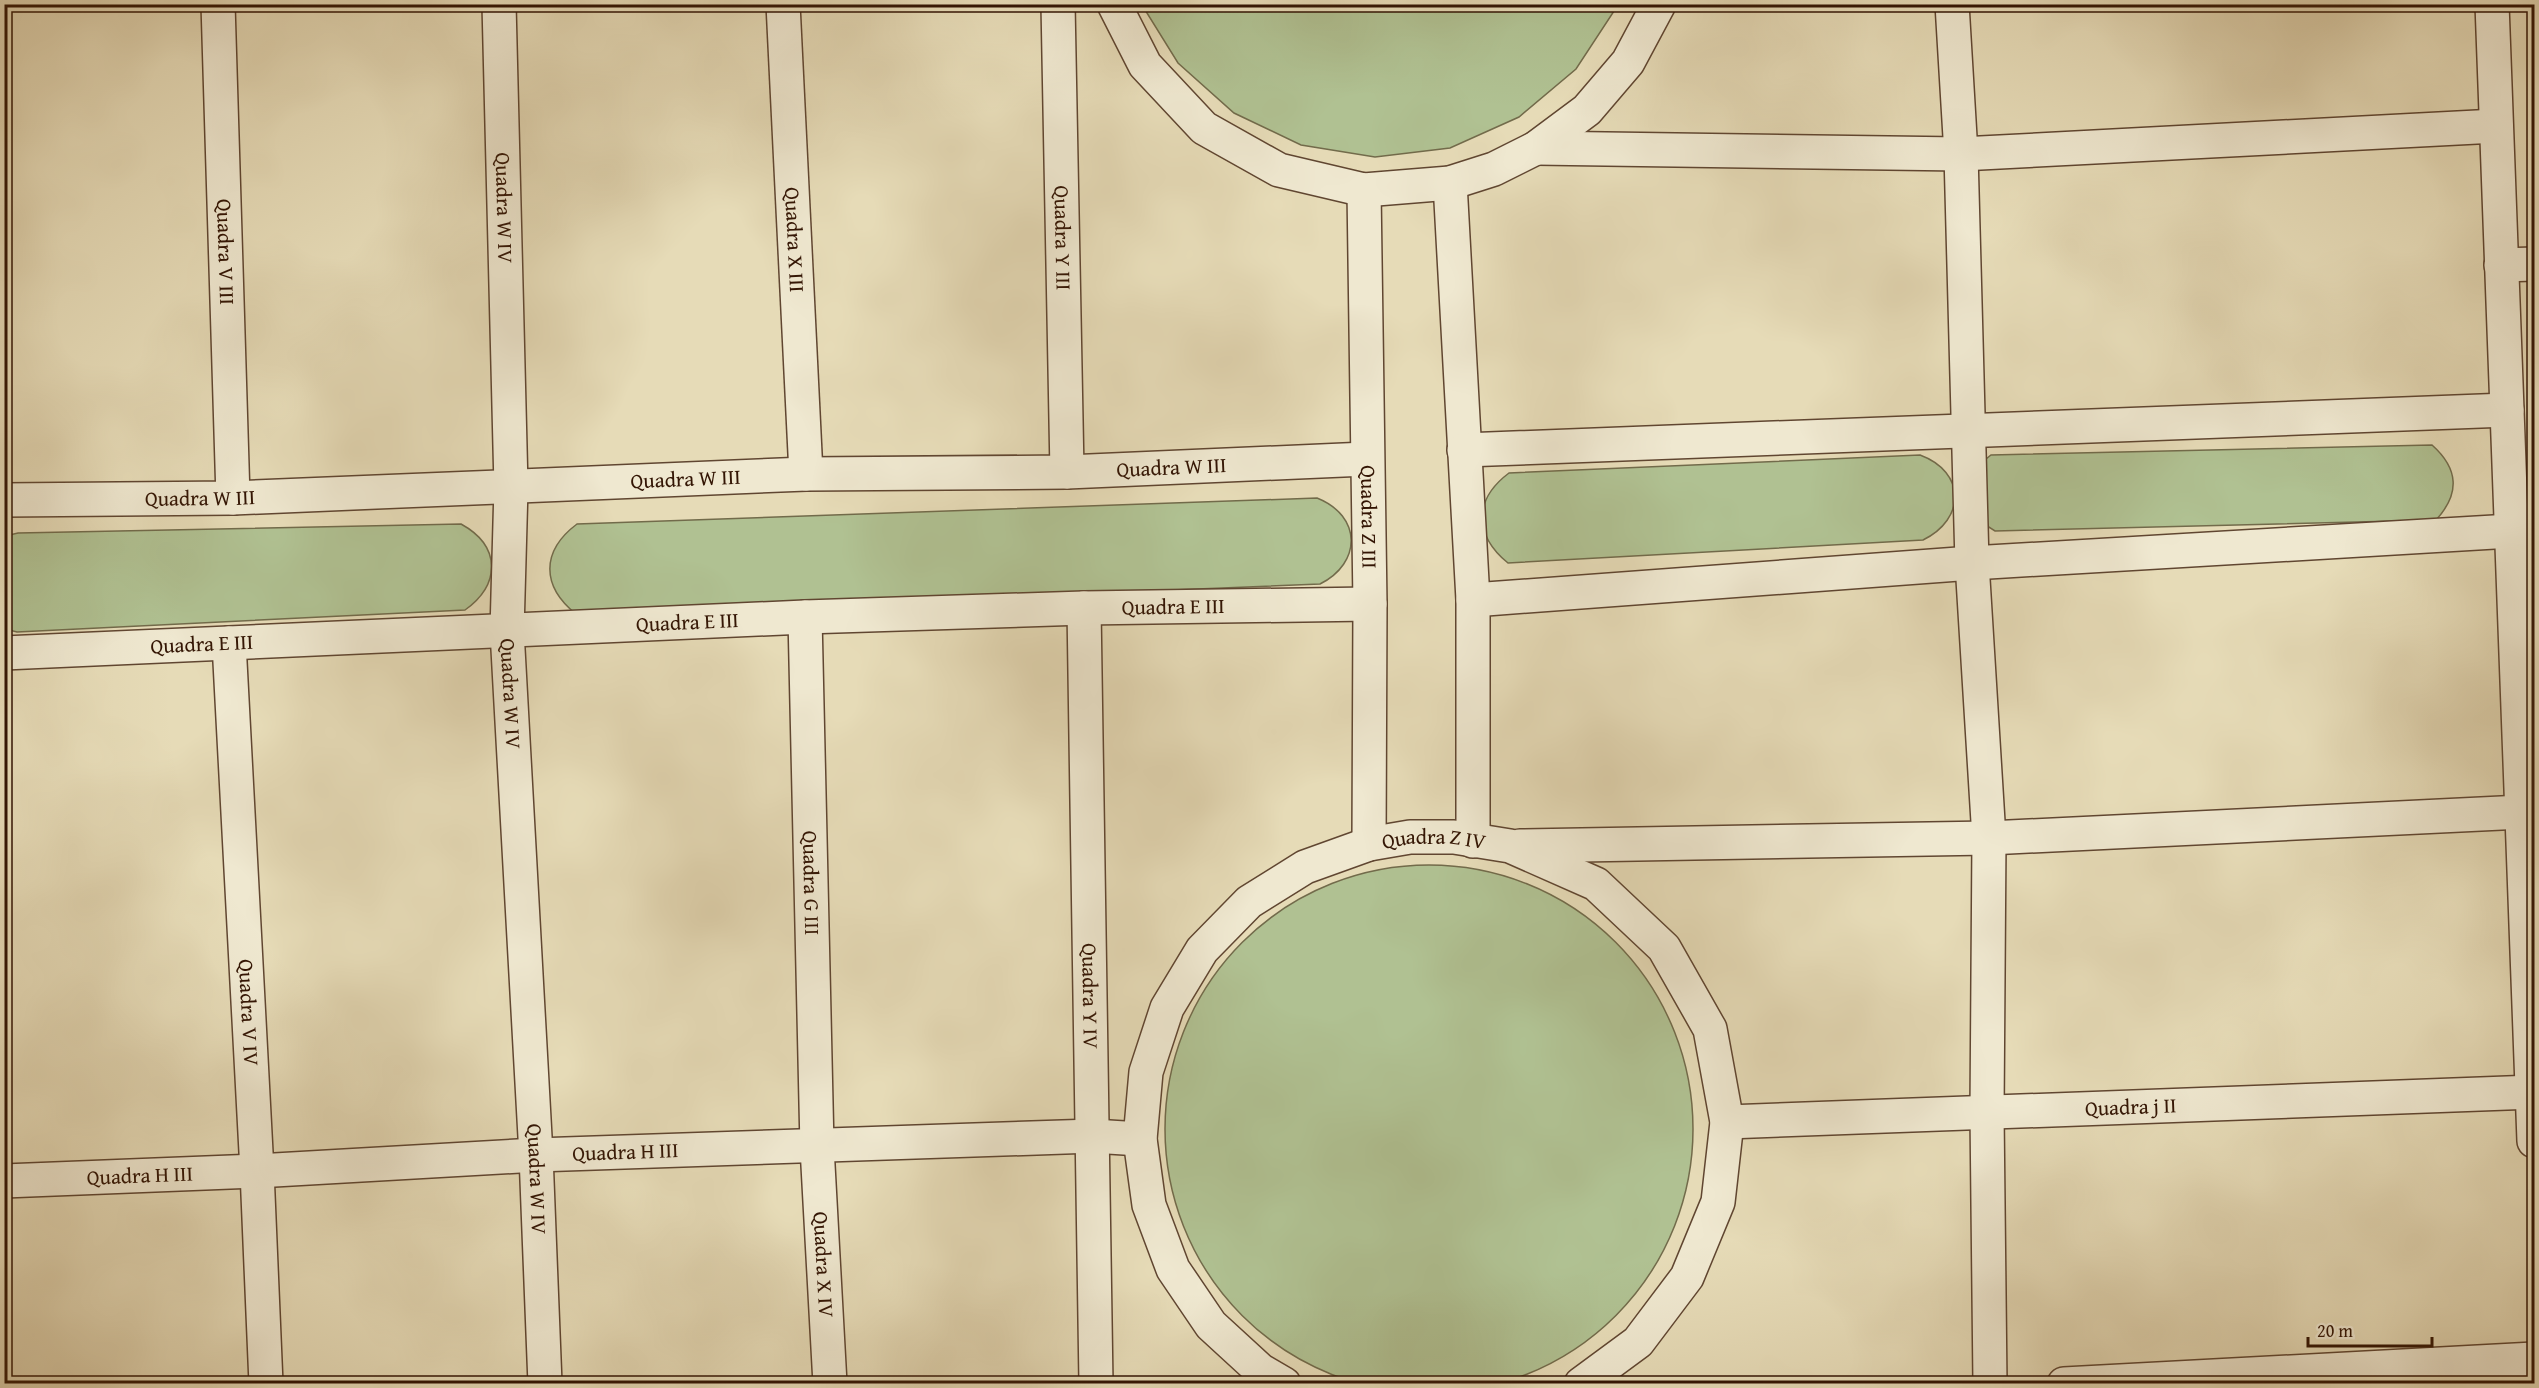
<svg xmlns="http://www.w3.org/2000/svg" width="2539" height="1388" font-family="'Gentium Book Plus',serif">
	<rect width="100%" height="100%" fill="#e6dbb7"/>
	<filter id="stains"><feTurbulence type="fractalNoise" baseFrequency=".00333" numOctaves="4"/><feColorMatrix values="0 0 0 0 .2 0 0 0 0 .09 0 0 0 0 .02 0 0 0 .5 -.17"/></filter>
	<radialGradient id="worn" r=".72"><stop offset=".6" stop-color="#630" stop-opacity="0"/><stop offset="1" stop-color="#630" stop-opacity=".3"/></radialGradient>
	<path fill="#b0c192" stroke="#726b4b" stroke-width="1.5" d="M1142,5H1618L1576,69L1519,117L1450,148L1375,157L1301,145L1234,113L1178,63Z
		M2432,445C2459,469 2460,494 2436,520L1995,531L1984,524L1981,463L1991,455Z
		M1920,455C1966,472 1966,519 1923,540L1508,563C1474,535 1473,500 1509,473Z
		M1317,498C1362,516 1362,563 1320,584L576,614C541,586 541,551 577,524Z
		M461,524C501,546 501,584 465,610L17,632L5,629V536L18,533Z
		M1165 1129a264 264 0 1 1 528 0a264 264 0 1 1-528 0Z"/>
	<path fill="#d59775" stroke="#331504" stroke-width="1.5" d="M2529,303H2534V408Z"/>
	<g fill="none" stroke-linecap="round" stroke-linejoin="round">
		<g stroke="#604631" stroke-width="36">
			<g id="minor">
				<path id="s1" d="M218,4L233,498"/>
				<path id="s2" d="M499,4L511,487L507,631L536,1155L545,1384"/>
				<path id="s3" d="M783,4L806,474"/>
				<path id="s4" d="M1058,4L1067,472"/>
				<path d="M1114,4L1145,65L1204,128L1279,170L1364,190L1450,183L1494,169L1536,148L1587,110L1628,62L1659,4"/>
				<path d="M1952,4L1961,154L1972,563L1989,838L1987,1113L1990,1384"/>
				<path d="M2492,4L2534,1141"/>
				<path d="M1536,148L1961,154L2496,126"/>
				<path d="M1450,183L1473,600V841"/>
				<path id="s5" d="M1364,190L1370,604L1369,844"/>
				<path d="M2501,265L2534,264"/>
				<path d="M1464,450L2507,410"/>
				<path id="s6" d="M4,500L233,498L806,474L1067,472L1366,459"/>
				<path d="M1473,600L1972,563L2511,531"/>
				<path id="s7" d="M1084,608L1096,1384"/>
				<path id="s8" d="M805,617L817,1147L830,1384"/>
				<path id="s9" d="M229,643L257,1171L266,1384"/>
				<path id="s10" d="M4,653L805,617L1084,608L1370,604"/>
				<path d="M1520,846L1989,838L2522,812"/>
				<path id="s11" d="M1727,1122L2534,1092"/>
				<path id="s12" d="M4,1181L257,1171L536,1155L1093,1136L1140,1139"/>
				<path id="s13" d="M1284,1384L1260,1370L1211,1325L1173,1269L1149,1205L1140,1139L1146,1072L1167,1008L1202,950L1249,902L1305,867L1369,844L1410,837H1454L1510,846L1596,884L1664,948L1710,1029L1727,1122L1718,1202L1687,1277L1638,1342L1581,1384"/>
				<path d="M2064,1384L2534,1359"/>
			</g>
		</g>
		<use href="#minor" stroke="#efe8d0" stroke-width="33"/>
	</g>
	<g text-anchor="middle" stroke-width="6" stroke-linejoin="round" paint-order="stroke">
		<g font-size="21" fill="#331504" stroke="#efe8d0">
			<text dy="7" stroke="none"><textPath href="#s2" startOffset="204">Quadra W IV</textPath></text>
			<text dy="7" stroke="none"><textPath href="#s4" startOffset="234">Quadra Y III</textPath></text>
			<text dy="7" stroke="none"><textPath href="#s3" startOffset="236">Quadra X III</textPath></text>
			<text dy="7" stroke="none"><textPath href="#s1" startOffset="248">Quadra V III</textPath></text>
			<text dy="7" stroke="none"><textPath href="#s6" startOffset="1168">Quadra W III</textPath></text>
			<text dy="7" stroke="none"><textPath href="#s6" startOffset="682">Quadra W III</textPath></text>
			<text dy="7" stroke="none"><textPath href="#s6" startOffset="196">Quadra W III</textPath></text>
			<text dy="7" stroke="none"><textPath href="#s5" startOffset="327">Quadra Z III</textPath></text>
			<text dy="7" stroke="none"><textPath href="#s10" startOffset="1170">Quadra E III</textPath></text>
			<text dy="7" stroke="none"><textPath href="#s10" startOffset="684">Quadra E III</textPath></text>
			<text dy="7" stroke="none"><textPath href="#s10" startOffset="198">Quadra E III</textPath></text>
			<text dy="7" stroke="none"><textPath href="#s2" startOffset="690">Quadra W IV</textPath></text>
			<text dy="7" stroke="none"><textPath href="#s13" startOffset="766">Quadra Z IV</textPath></text>
			<text dy="7" stroke="none"><textPath href="#s8" startOffset="266">Quadra G III</textPath></text>
			<text dy="7" stroke="none"><textPath href="#s7" startOffset="388">Quadra Y IV</textPath></text>
			<text dy="7" stroke="none"><textPath href="#s9" startOffset="370">Quadra V IV</textPath></text>
			<text dy="7" stroke="none"><textPath href="#s11" startOffset="404">Quadra j II</textPath></text>
			<text dy="7" stroke="none"><textPath href="#s12" startOffset="622">Quadra H III</textPath></text>
			<text dy="7" stroke="none"><textPath href="#s12" startOffset="136">Quadra H III</textPath></text>
			<text dy="7" stroke="none"><textPath href="#s2" startOffset="1176">Quadra W IV</textPath></text>
			<text dy="7" stroke="none"><textPath href="#s8" startOffset="648">Quadra X IV</textPath></text>
		</g>
	</g>
	<rect width="2539" height="1388" fill="none" stroke="#e6dbb7" stroke-width="24"/>
	<rect x="6" y="6" width="2527" height="1376" fill="none" stroke="#331504" stroke-width="3"/>
	<rect x="12" y="12" width="2515" height="1364" fill="none" stroke="#331504" stroke-width="1.5"/>
	<path d="M2308 1337v9h124v-9" fill="none" stroke="#331504" stroke-width="3"/>
	<text x="2317" y="1337" font-size="18" fill="#331504" stroke="#efe8d0" stroke-width="4.5" paint-order="stroke">20 m</text>
	<rect width="100%" height="100%" filter="url(#stains)"/>
	<rect width="100%" height="100%" fill="url(#worn)"/>
</svg>
